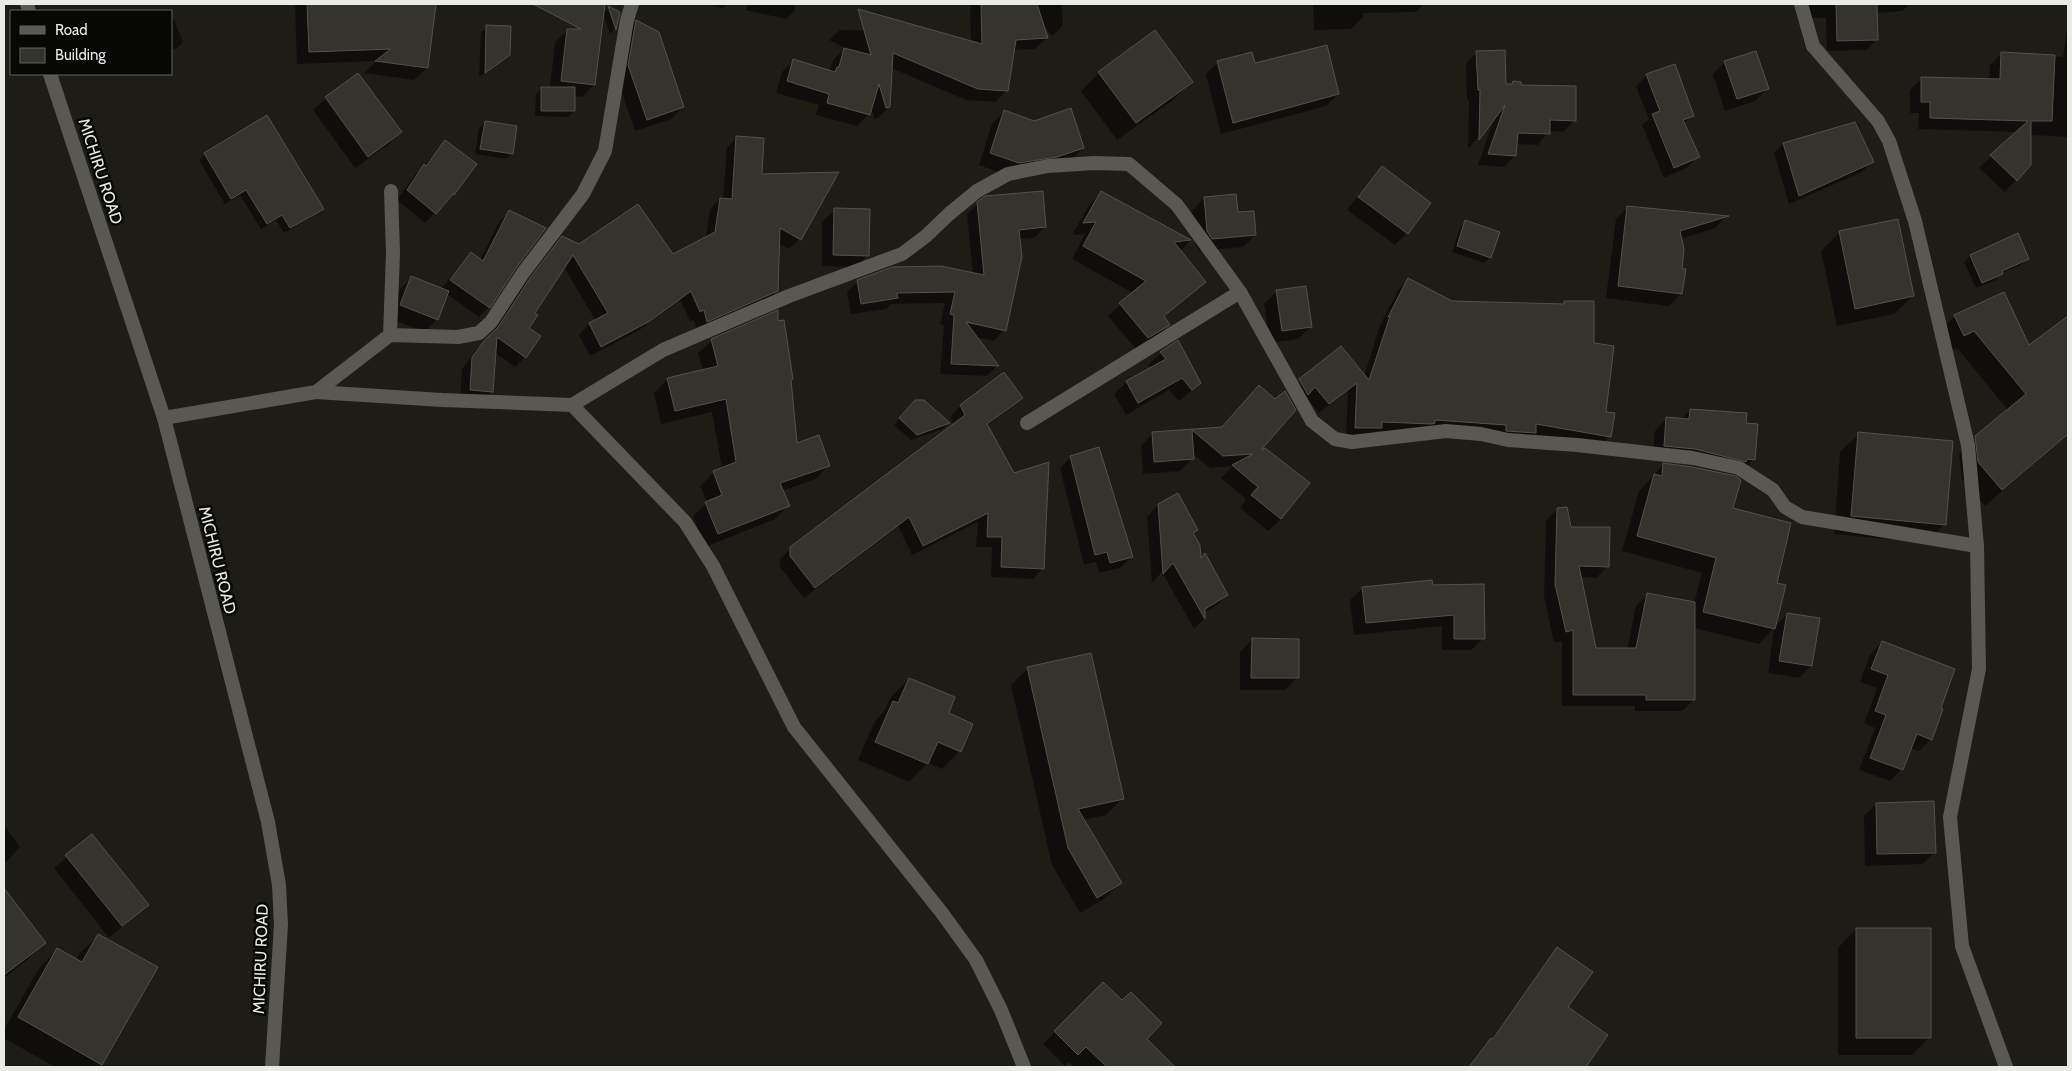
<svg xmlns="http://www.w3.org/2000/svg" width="2072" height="1071" font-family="Cabin,sans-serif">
	<rect width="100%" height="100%" fill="#1e1c17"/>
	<path fill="#0007" d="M295,4H435L427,68L414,80L364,73L376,61L297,64Z
		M706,4H727L723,8Z
		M748,4H796L794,12L786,19L745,10Z
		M970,4H1062L1063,26L1052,36L1042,23L1047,38L1035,49L1013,50L1006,91L995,102L966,100L891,68L889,107L878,118L874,119L871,107L869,114L857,126L816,115L819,105L776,93L782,72L794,60L830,71L833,60L845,48L829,40L840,30L936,32L971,42Z
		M1313,4H1424L1416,12L1363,13V17L1351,29L1314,30Z
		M1809,4H1910L1902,11L1876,13V40L1866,50L1827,51L1826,18H1810Z
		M609,8L619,13L615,29L610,34L603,13Z
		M174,19L183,42L177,48L171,50V20Z
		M636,22L683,107L671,119L635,131L617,78L624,34Z
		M2068,23V137L2030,135L2016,180L2005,192L1979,168L2017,132L1918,129L1919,113H1910V90L1922,78L1989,80L1990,65L2002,53L2063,57Z
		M487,27L503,60L479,77L481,33Z
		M568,30L594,85L582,97L574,96V111L568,117L535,116L536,94L542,88H550L555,42Z
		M1477,52L1504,85H1510L1514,82L1575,120L1563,132L1549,131L1538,145L1516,144L1515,156L1504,167L1478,165L1494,118L1468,149L1469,100H1467L1466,63Z
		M1218,62L1254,64L1338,94L1326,106L1221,134L1206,74Z
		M1725,62L1767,89L1755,101L1725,111L1713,74Z
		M1099,73L1191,82L1173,100L1117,140L1081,91Z
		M1647,75L1692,116L1683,124L1698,156L1688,167L1664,178L1642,125L1649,119L1636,86Z
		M326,98L400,132L388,145L355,168L313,110Z
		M1004,111L1083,148L1071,160L1006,175L979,165L992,124Z
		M485,122L512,153L506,159L475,154L479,128Z
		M737,137L800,239L789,249L778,243L777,291L767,301L697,331L694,320L690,321L680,300L638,331L590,356L579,335L589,324L596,321L564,267L533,314L527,328L525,357L515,367L495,353L492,391L482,402L460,400L462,369L475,351L489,337L520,290L552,248L562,238L579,246L672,256L706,238L710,209L720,199H723L727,148Z
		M445,142L453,194L425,223L397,200L415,175Z
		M1783,144L1872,162L1862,172L1789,204L1774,153Z
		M205,154L322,209L316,214L284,233L276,220L261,229L240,195L225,204L199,160Z
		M1382,167L1407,233L1395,245L1347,210L1370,180Z
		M1101,193L1190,241L1180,251L1204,282L1164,317L1168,325L1156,337L1136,349L1108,316L1133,293L1072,259L1085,234L1072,235L1089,205Z
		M1204,198L1255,235L1243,247L1200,251L1195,244L1192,211Z
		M978,203L1045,227L1034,238L1019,239L1004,330L994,341L976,337L997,366L987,376L940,374L944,325L940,324L945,303L891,304L886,309L851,314L847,292L858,281L973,274L967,214Z
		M1628,207L1726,217L1715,228L1680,239L1681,294L1669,306L1606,298L1616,219Z
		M835,210L868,255L855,267L822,266V222Z
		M509,212L515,267L489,307L479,317L447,294L437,319L425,332L388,318L399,290L412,278L441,289L471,253L480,260L499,222Z
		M1897,220L1913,296L1894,314L1837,326L1821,251L1839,233Z
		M1466,222L1490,257L1484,263L1452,252L1460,228Z
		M2018,235L2028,258L2022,264L2002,273L1996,280L1976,288L1964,262L1970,256Z
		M1408,280L1451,303L1562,305L1565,303L1593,344L1610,436L1600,445L1534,434L1526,442L1422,433L1377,431L1371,437H1346L1348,390L1319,413L1305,396L1290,390L1341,347L1364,377L1380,325L1399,289Z
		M1277,291L1310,327L1298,339L1270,343L1264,304Z
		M1955,316L2028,347L2068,317V418L2065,421L2068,424V434L1985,506L1962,479L1959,454L2008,410L1957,348L1947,352L1938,333Z
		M776,322L789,381L796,445L829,465L816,479L782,491L788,506L775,519L705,547L693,516L707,503L700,486L714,472L722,469L712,412L661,424L654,393L668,379L703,371L698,353L712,340Z
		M1161,353L1200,383L1179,401L1169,390L1126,415L1114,394L1127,382L1151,368L1148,365Z
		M1003,374L1021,398L1010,408L987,426L1043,568L1033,579L991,577L992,547H976L978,522L912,555L898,526L804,598L780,567V559L791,548L954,425L950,417L960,406Z
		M1259,387L1256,454L1281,519L1268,531L1240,508L1246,499L1221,478L1233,466L1210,468L1192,453L1193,458L1180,471L1143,474L1141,446L1153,433L1221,429Z
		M909,408L948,423L943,429L911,440L894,425Z
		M1690,410L1744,424L1754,459L1742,471H1735L1733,474L1682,461L1652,458L1655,431L1667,418L1681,419Z
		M1859,434L1945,524L1927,543L1834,534L1840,452Z
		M1071,457L1132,557L1120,568L1099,573L1096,562L1084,565L1060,468Z
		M1663,465L1731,509L1776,583L1775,627L1787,614L1811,666L1799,678L1768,673L1774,628L1759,644L1694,628V700L1682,711H1635V706H1562V641L1554,643L1544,596L1546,521L1557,509L1570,528L1608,566L1596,578L1580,577L1595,649L1627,650L1636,606L1648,594L1694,603L1702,573L1622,551L1639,491Z
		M1158,505L1196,530L1192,534L1200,560L1227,595L1216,606L1204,613V619L1194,629L1162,572L1152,583L1147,517Z
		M1432,586L1484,638L1471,650H1442V626L1354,635L1350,600L1363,588Z
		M1252,639L1297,678L1285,690H1240V652Z
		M1882,642L1939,709L1931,739L1919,751L1910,748L1902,769L1890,781L1859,770L1875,728L1864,723L1877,688L1860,682L1870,655Z
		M1028,668L1122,799L1106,815L1083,820L1120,883L1104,899L1080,913L1052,865L1011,685Z
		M909,679L947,714L960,751L942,769L927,763L909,782L858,760L875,721L885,710L891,697Z
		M1876,804L1935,852L1922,864L1865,866L1864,816Z
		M4,825L20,847L4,864Z
		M92,836L147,905L109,938L54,868Z
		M4,890L44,943L26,961L4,978Z
		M1856,929L1930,1037L1912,1055H1838V948Z
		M99,935L156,968L101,1064L98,1067H55L4,1038V1030L39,968L57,950L76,960L80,953Z
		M1558,949L1566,1007L1607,1035L1584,1067H1469L1492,1040Z
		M1103,984L1145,1039L1173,1067H1074L1069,1062L1065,1066L1043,1044Z"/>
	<path fill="#35332d" stroke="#53514b" d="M307,4H436L428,68L375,61L391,49L309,52Z
		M533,4H605L595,85L561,81L567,29H581Z
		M981,4H1037L1048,38L1016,40L1008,91L978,89L893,53L890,107L886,108L879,84L870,115L827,103L829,94L787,81L793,59L835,72L837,67H839L844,48L871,55L858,9L982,44Z
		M1836,4H1877L1878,40L1837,41Z
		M608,6L620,12L616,30Z
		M636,20L659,32L684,107L647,120L628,65Z
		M486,25L511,26L510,55L485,73Z
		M1155,30L1193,82L1136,123L1098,72Z
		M1327,45L1339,94L1233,123L1217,61L1252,52L1255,63Z
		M1505,50L1506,84H1512L1513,81L1521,82V85L1576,86V121L1550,120V134L1518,133L1516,156L1488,154L1505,105L1479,140L1480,90H1478L1476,51Z
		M1756,51L1769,89L1737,99L1724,61Z
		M2001,52L2055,55L2052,121H2031V165L2017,181L1990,155L2028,121L1930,118V102H1921V77L2000,79Z
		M1675,64L1694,116L1683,120L1700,157L1674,168L1652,114L1660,111L1646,74Z
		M358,73L402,132L368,157L325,97Z
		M541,87H575V111H541Z
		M1071,108L1084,148L1057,157L1019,163L990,153L1004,110L1034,121Z
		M267,115L324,209L290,228L282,215L267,224L246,190L231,199L204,153Z
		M485,121L517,126L513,154L480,149Z
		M1855,122L1874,162L1799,196L1783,143Z
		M736,136L764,138L762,174L839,172L801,240L780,228L778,291L707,322L704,310L700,312L691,291L650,321L601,347L589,323L608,313L573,255L535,313L538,315L529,328L541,336L526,358L497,337L493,392L470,390L472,357L485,340L498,327L530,278L562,236L579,244L638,204L673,254L715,232L720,198L732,199Z
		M445,140L477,164L454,195L453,194L436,214L407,190L424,164L426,166Z
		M1382,166L1431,203L1408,234L1358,197Z
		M1043,191L1046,227L1019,230L1022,257L1006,331L966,322L999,366L951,364L954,315L950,314L955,292L897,293L898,298L861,304L857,280L892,267L941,266L984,275L977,202L985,196Z
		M1101,191L1191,240L1174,242L1206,282L1164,316L1170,325L1148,338L1119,303L1146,281L1083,246L1096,222L1083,223Z
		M1236,194L1238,212L1254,211L1256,235L1212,239L1207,231L1204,197Z
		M1627,206L1729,216L1680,231L1684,249L1682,269H1686L1682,294L1618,286Z
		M834,208L870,209L869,256L833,255Z
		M509,210L546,228L516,268L490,308L450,280L471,252L483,261Z
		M1898,219L1914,296L1855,309L1839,231Z
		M1465,220L1500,232L1491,258L1457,246Z
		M2018,233L2029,259L2002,271L2003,274L1982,283L1970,255Z
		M411,276L449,291L438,320L400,305Z
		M1408,278L1452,301L1564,304V301H1594V343L1614,346L1606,412L1615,413L1611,437L1536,424V433L1506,431V425L1435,420V423L1432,424L1382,422V428H1355L1357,383L1329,404L1315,387L1308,395L1299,379L1341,346L1369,380L1390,316L1388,317Z
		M1306,286L1312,327L1282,331L1276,290Z
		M2004,292L2029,345L2068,316V434L2002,490L1978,462L1975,436L2026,394L1974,331L1964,336L1954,315Z
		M778,310V321L784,320L793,379L791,380L797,443L819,435L830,466L780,483L790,506L718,534L705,502L722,495L713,471L736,462L726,399L675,411L667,378L718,366L711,339Z
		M1178,340L1201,383L1192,390L1182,378L1138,403L1126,381L1166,359L1160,352Z
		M1004,372L1023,398L987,424L1014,473L1049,462L1044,569L1001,567L1002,537H987L988,513L923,546L909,517L815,588L790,556V547L965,415L960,405Z
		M1259,385L1275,399L1285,391L1296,410L1261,450L1265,448L1310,483L1281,519L1251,495L1258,487L1232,465L1253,454L1223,456L1192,430L1194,459L1154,462L1152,432L1222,427Z
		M915,400H924L950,423L917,435L899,418Z
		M1690,409L1747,413L1746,423L1758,424L1755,460L1747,459L1746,462L1695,449L1664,446L1666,417L1689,419Z
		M1858,432L1953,441L1946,525L1851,516Z
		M1099,447L1133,557L1110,563L1107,552L1095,555L1070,456Z
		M1663,463L1692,467L1736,476L1741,480L1733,508L1791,523L1777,583L1786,585L1775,629L1703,612L1716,558L1637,536L1654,474L1662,476Z
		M1178,493L1198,530L1193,533L1200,545L1201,558L1205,553L1228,595L1205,609V619L1173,563L1163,574L1158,504Z
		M1567,507L1571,527H1610L1609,567L1579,566L1596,648H1636L1647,593L1695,602V700H1646V695H1573V630L1566,632L1555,584L1557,508Z
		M1432,580L1433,585L1484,584L1485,639H1454V615L1366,623L1362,587Z
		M1787,613L1820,618L1812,666L1779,661Z
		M1252,638L1299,639V678H1251Z
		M1882,641L1955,669L1941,708L1943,709L1932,740L1917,734L1903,770L1870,758L1886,715L1875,711L1888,675L1871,669Z
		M1091,653L1124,799L1078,809L1122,883L1097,898L1068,848L1027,667Z
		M909,678L955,697L949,713L973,724L961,752L938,742L928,764L875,742L893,701L898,703Z
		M1934,801L1936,853L1877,854L1876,803Z
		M92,834L149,905L122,926L65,855Z
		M4,888L46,943L4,975Z
		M1856,928H1931V1038H1856Z
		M98,934L158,967L102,1065L18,1017L57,948L82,962Z
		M1557,947L1593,972L1568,1007L1608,1035L1586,1067H1469L1491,1038L1493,1039Z
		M1103,982L1122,1000L1131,992L1162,1023L1147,1039L1175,1067H1107L1086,1047L1078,1055L1054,1031Z"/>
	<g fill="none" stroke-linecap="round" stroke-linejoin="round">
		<path stroke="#595852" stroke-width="14" d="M1801,4L1813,46L1878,121L1889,141L1915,221L1968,445L1977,546L1979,669L1950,817L1962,946L2006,1067
			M390,335L393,253L391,191
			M316,392L442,400L572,405L663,350L789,296L902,254L926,236L949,214L977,191L1008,174L1048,166L1094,163L1129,164L1177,205L1240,292L1312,421L1335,439L1352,442L1446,431L1481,434L1508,440L1577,445L1693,458L1739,468L1773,490L1785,507L1802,517L1977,546
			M572,405L685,522L713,566L794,727L942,913L976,960L1001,1010L1024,1067
			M164,418L316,392L390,335L458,337L479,333L491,322L523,273L583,194L605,151L627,20L632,4
			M1027,423L1240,292"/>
		<path stroke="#595852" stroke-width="14" d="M27,4L29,11
			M50,74L164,418L268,822L279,885L281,925L272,1067"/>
	</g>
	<g text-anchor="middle" stroke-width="5" stroke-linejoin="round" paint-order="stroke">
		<g font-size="16" fill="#eaeae6" stroke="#070705">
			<text transform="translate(101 171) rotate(72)" y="6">MICHIRU ROAD</text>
			<text transform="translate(218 560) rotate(76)" y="6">MICHIRU ROAD</text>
			<text transform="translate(260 959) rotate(-88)" y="6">MICHIRU ROAD</text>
		</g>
	</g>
	<rect width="2072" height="1071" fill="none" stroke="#eaeae6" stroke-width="10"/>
	<rect x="10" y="10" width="162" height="65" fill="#070705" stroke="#62625f"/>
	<rect x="20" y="26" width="25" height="8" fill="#595852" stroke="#62625f"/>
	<text x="55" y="35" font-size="15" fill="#eaeae6">Road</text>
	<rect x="20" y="48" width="25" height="15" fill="#35332d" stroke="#62625f"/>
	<text x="55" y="60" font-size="15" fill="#eaeae6">Building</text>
</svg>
